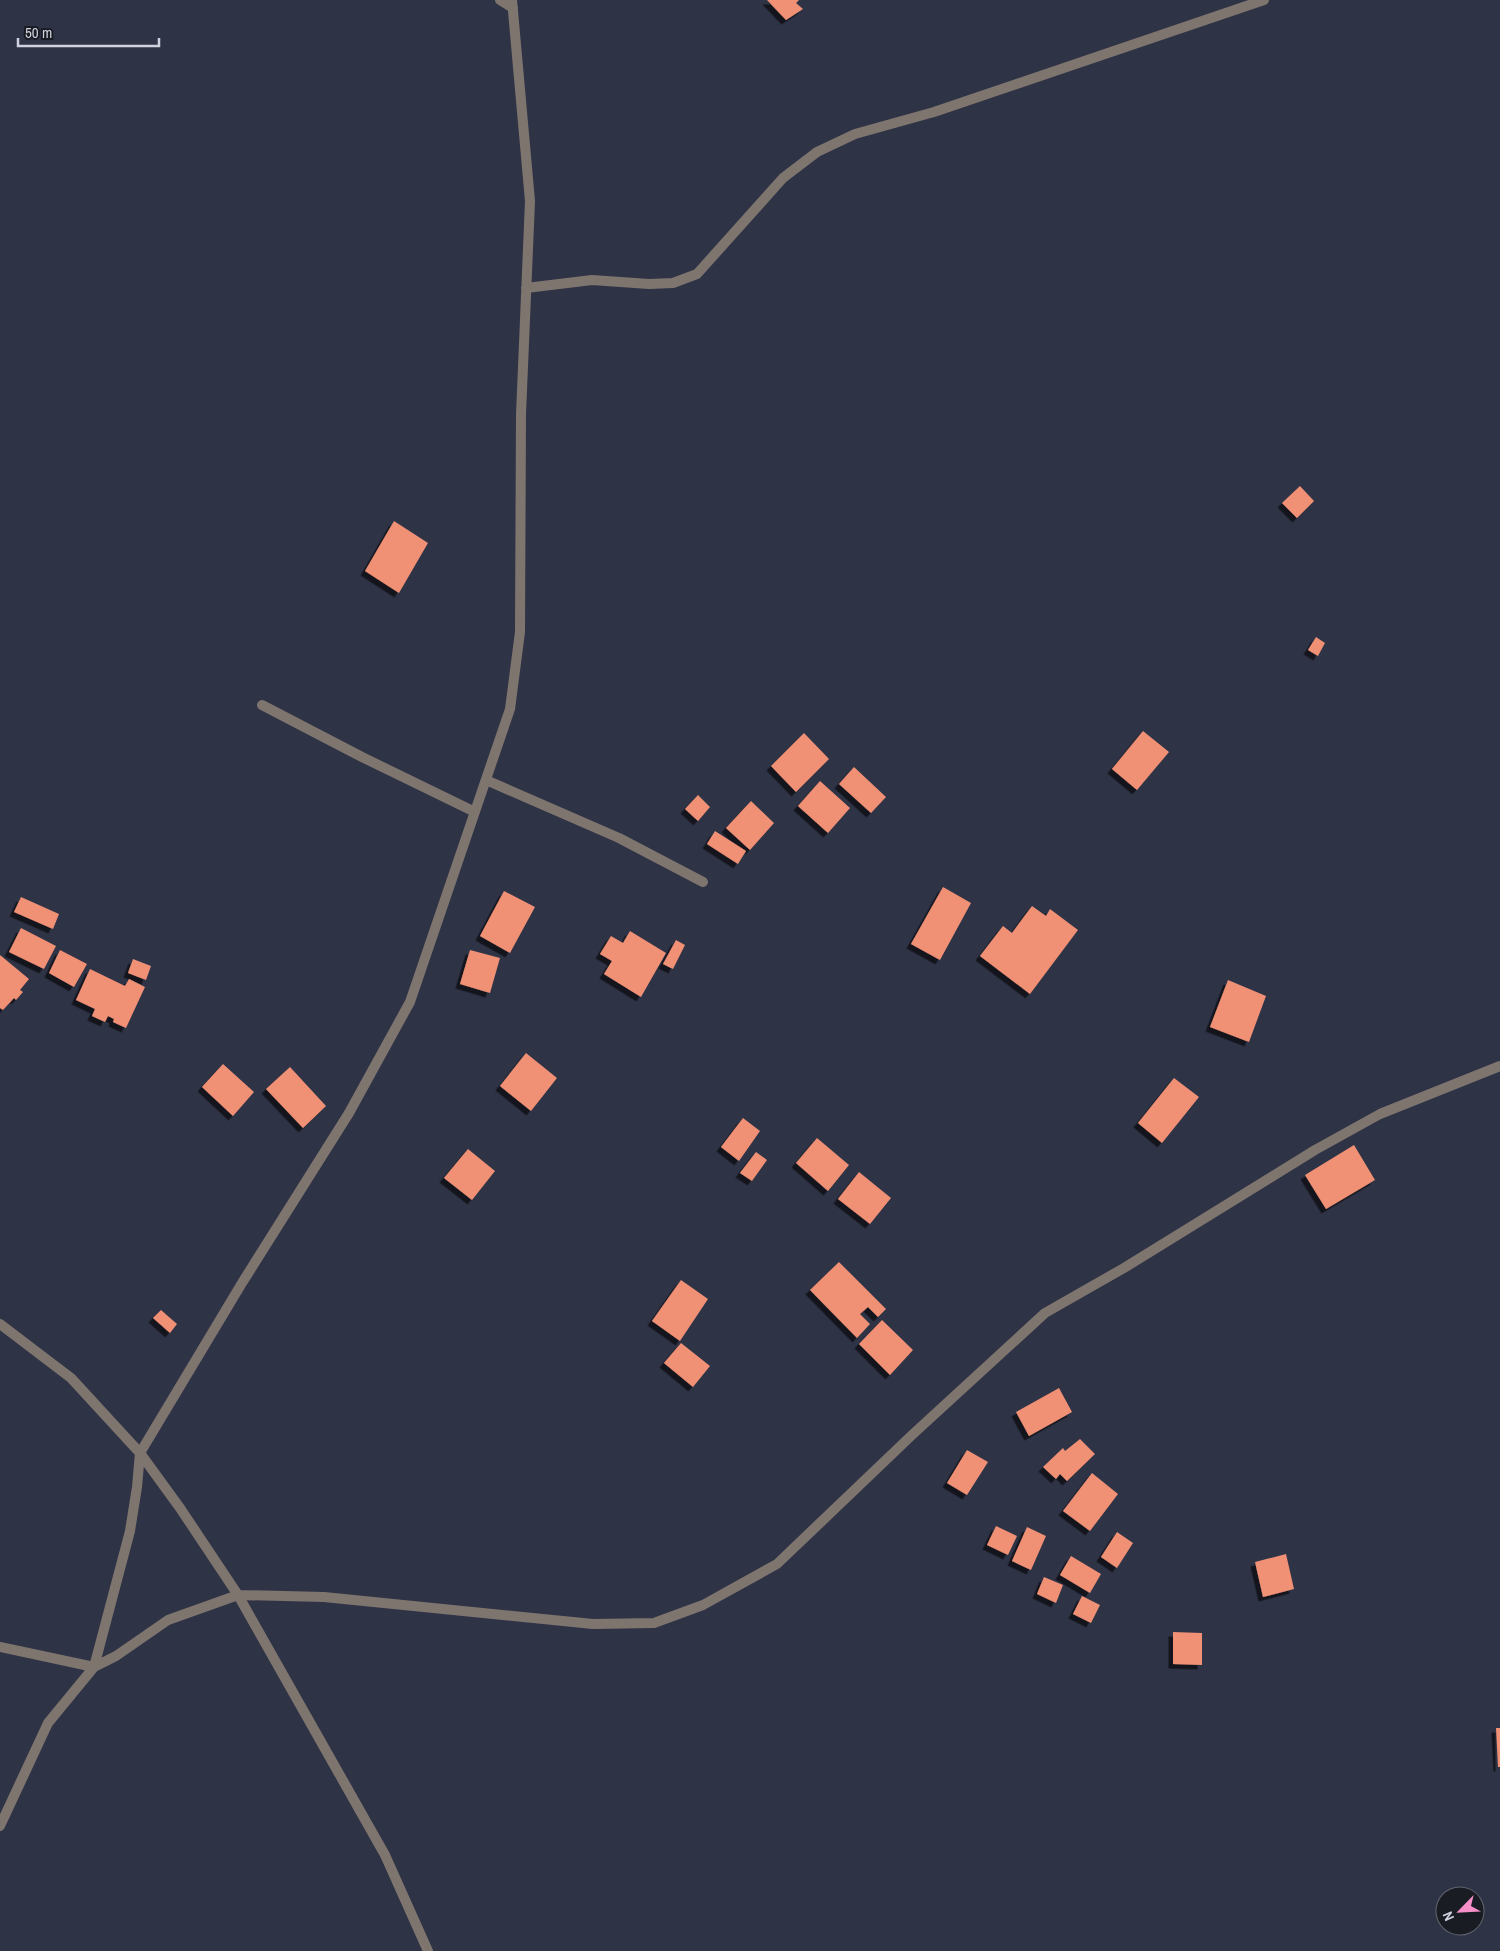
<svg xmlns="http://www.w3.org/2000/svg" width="1500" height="1951" font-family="'Archivo Narrow',sans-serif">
	<defs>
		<filter id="shadow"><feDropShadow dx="-4.5" dy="4.5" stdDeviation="0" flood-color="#0009"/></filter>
	</defs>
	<rect width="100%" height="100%" fill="#2f3346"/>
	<path fill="#f09075" filter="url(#shadow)" d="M767,0H799L796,3L803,9L786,20Z
		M1300,486L1314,501L1297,518L1282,503Z
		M394,521L428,543L399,593L365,571Z
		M1316,637L1325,643L1318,656L1308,650Z
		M1143,731L1169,752L1137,790L1112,769Z
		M804,733L829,759L796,792L771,766Z
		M854,767L886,797L871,813L839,784Z
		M820,781L850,808L828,833L798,806Z
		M698,795L710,807L698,821L685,809Z
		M751,801L774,823L750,850L726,828Z
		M715,831L746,851L738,864L707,844Z
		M943,887L971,903L940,960L911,944Z
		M504,891L535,907L510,953L480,936Z
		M21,897L59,914L53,929L14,912Z
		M1032,906L1046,916L1050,909L1078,930L1030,994L980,956L1003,926L1012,933Z
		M21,928L56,946L44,969L9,952Z
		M630,931L666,953L641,997L604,974L612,961L600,954L611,936L623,943Z
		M676,940L685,945L673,969L663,964Z
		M60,950L87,964L74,987L49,973Z
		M470,950L500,958L490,993L460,984Z
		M0,955L29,979L20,990L23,992L16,1000L14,998L3,1010L0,1008Z
		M133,959L151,966L146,980L128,973Z
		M90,969L125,986L129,979L145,987L126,1028L113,1022L114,1019L108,1016L105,1022L92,1016L95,1009L76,1000Z
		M1228,980L1266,996L1249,1042L1210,1027Z
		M526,1053L557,1078L531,1111L500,1086Z
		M223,1064L254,1092L233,1116L202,1087Z
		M290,1067L326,1106L303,1128L266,1089Z
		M1174,1078L1199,1097L1162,1143L1138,1123Z
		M743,1118L760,1131L739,1161L721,1147Z
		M817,1138L849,1165L828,1191L796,1163Z
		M1354,1145L1375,1180L1326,1209L1305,1175Z
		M468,1149L495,1171L472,1200L444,1178Z
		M756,1152L767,1160L752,1181L740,1173Z
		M859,1172L891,1198L870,1224L838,1199Z
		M839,1262L886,1309L878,1317L868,1307L860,1314L870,1324L857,1338L810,1290Z
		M681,1280L708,1299L680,1341L652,1321Z
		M161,1310L177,1324L170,1333L153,1318Z
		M882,1320L913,1350L890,1375L859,1344Z
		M681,1343L710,1366L693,1387L664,1363Z
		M1059,1388L1072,1412L1029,1436L1016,1412Z
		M1080,1439L1095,1454L1067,1481L1060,1474L1056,1479L1043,1467L1063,1448L1065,1451Z
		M967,1450L988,1462L967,1495L947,1483Z
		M1092,1473L1118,1494L1090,1531L1063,1511Z
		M996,1526L1017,1536L1008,1555L987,1545Z
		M1027,1527L1046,1536L1031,1570L1012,1561Z
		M1117,1532L1133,1543L1117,1568L1101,1557Z
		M1286,1554L1294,1589L1263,1597L1255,1562Z
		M1071,1556L1101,1574L1090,1593L1060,1575Z
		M1044,1577L1063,1585L1056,1603L1037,1594Z
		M1082,1596L1100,1605L1091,1623L1073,1614Z
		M1173,1632L1202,1633V1665L1173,1664Z
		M1496,1728H1500V1767H1498Z"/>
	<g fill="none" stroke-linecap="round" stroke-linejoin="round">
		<path stroke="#7f756f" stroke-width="10" d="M500,0L513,8
			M526,288L592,280L649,284L673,283L697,274L783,178L817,152L855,134L934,112L1264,0
			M262,705L362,757L475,812
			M486,780L619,838L703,882
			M0,1324L71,1378L140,1453L180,1508L238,1595L385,1855L428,1951
			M0,1647L94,1667
			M94,1667L130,1531L137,1487L140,1453L242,1283L349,1113L410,1002L510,709L520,632L521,414L530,201L512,0
			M0,1826L48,1723L94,1667L116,1656L168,1620L238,1595L324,1597L593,1624L654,1623L703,1605L777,1564L912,1435L1045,1313L1124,1268L1315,1150L1380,1114L1500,1066"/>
	</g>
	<g transform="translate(1460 1911) rotate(246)"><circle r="24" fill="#1a1c24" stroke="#62656e"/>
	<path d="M0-4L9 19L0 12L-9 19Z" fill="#f98fc9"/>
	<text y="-8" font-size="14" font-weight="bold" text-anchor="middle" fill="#cfd2de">N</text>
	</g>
	<path d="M18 38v8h141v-8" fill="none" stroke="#cfd2de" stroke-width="2.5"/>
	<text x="25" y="38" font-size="15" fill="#cfd2de" stroke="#1a1c24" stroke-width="4" paint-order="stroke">50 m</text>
</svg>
